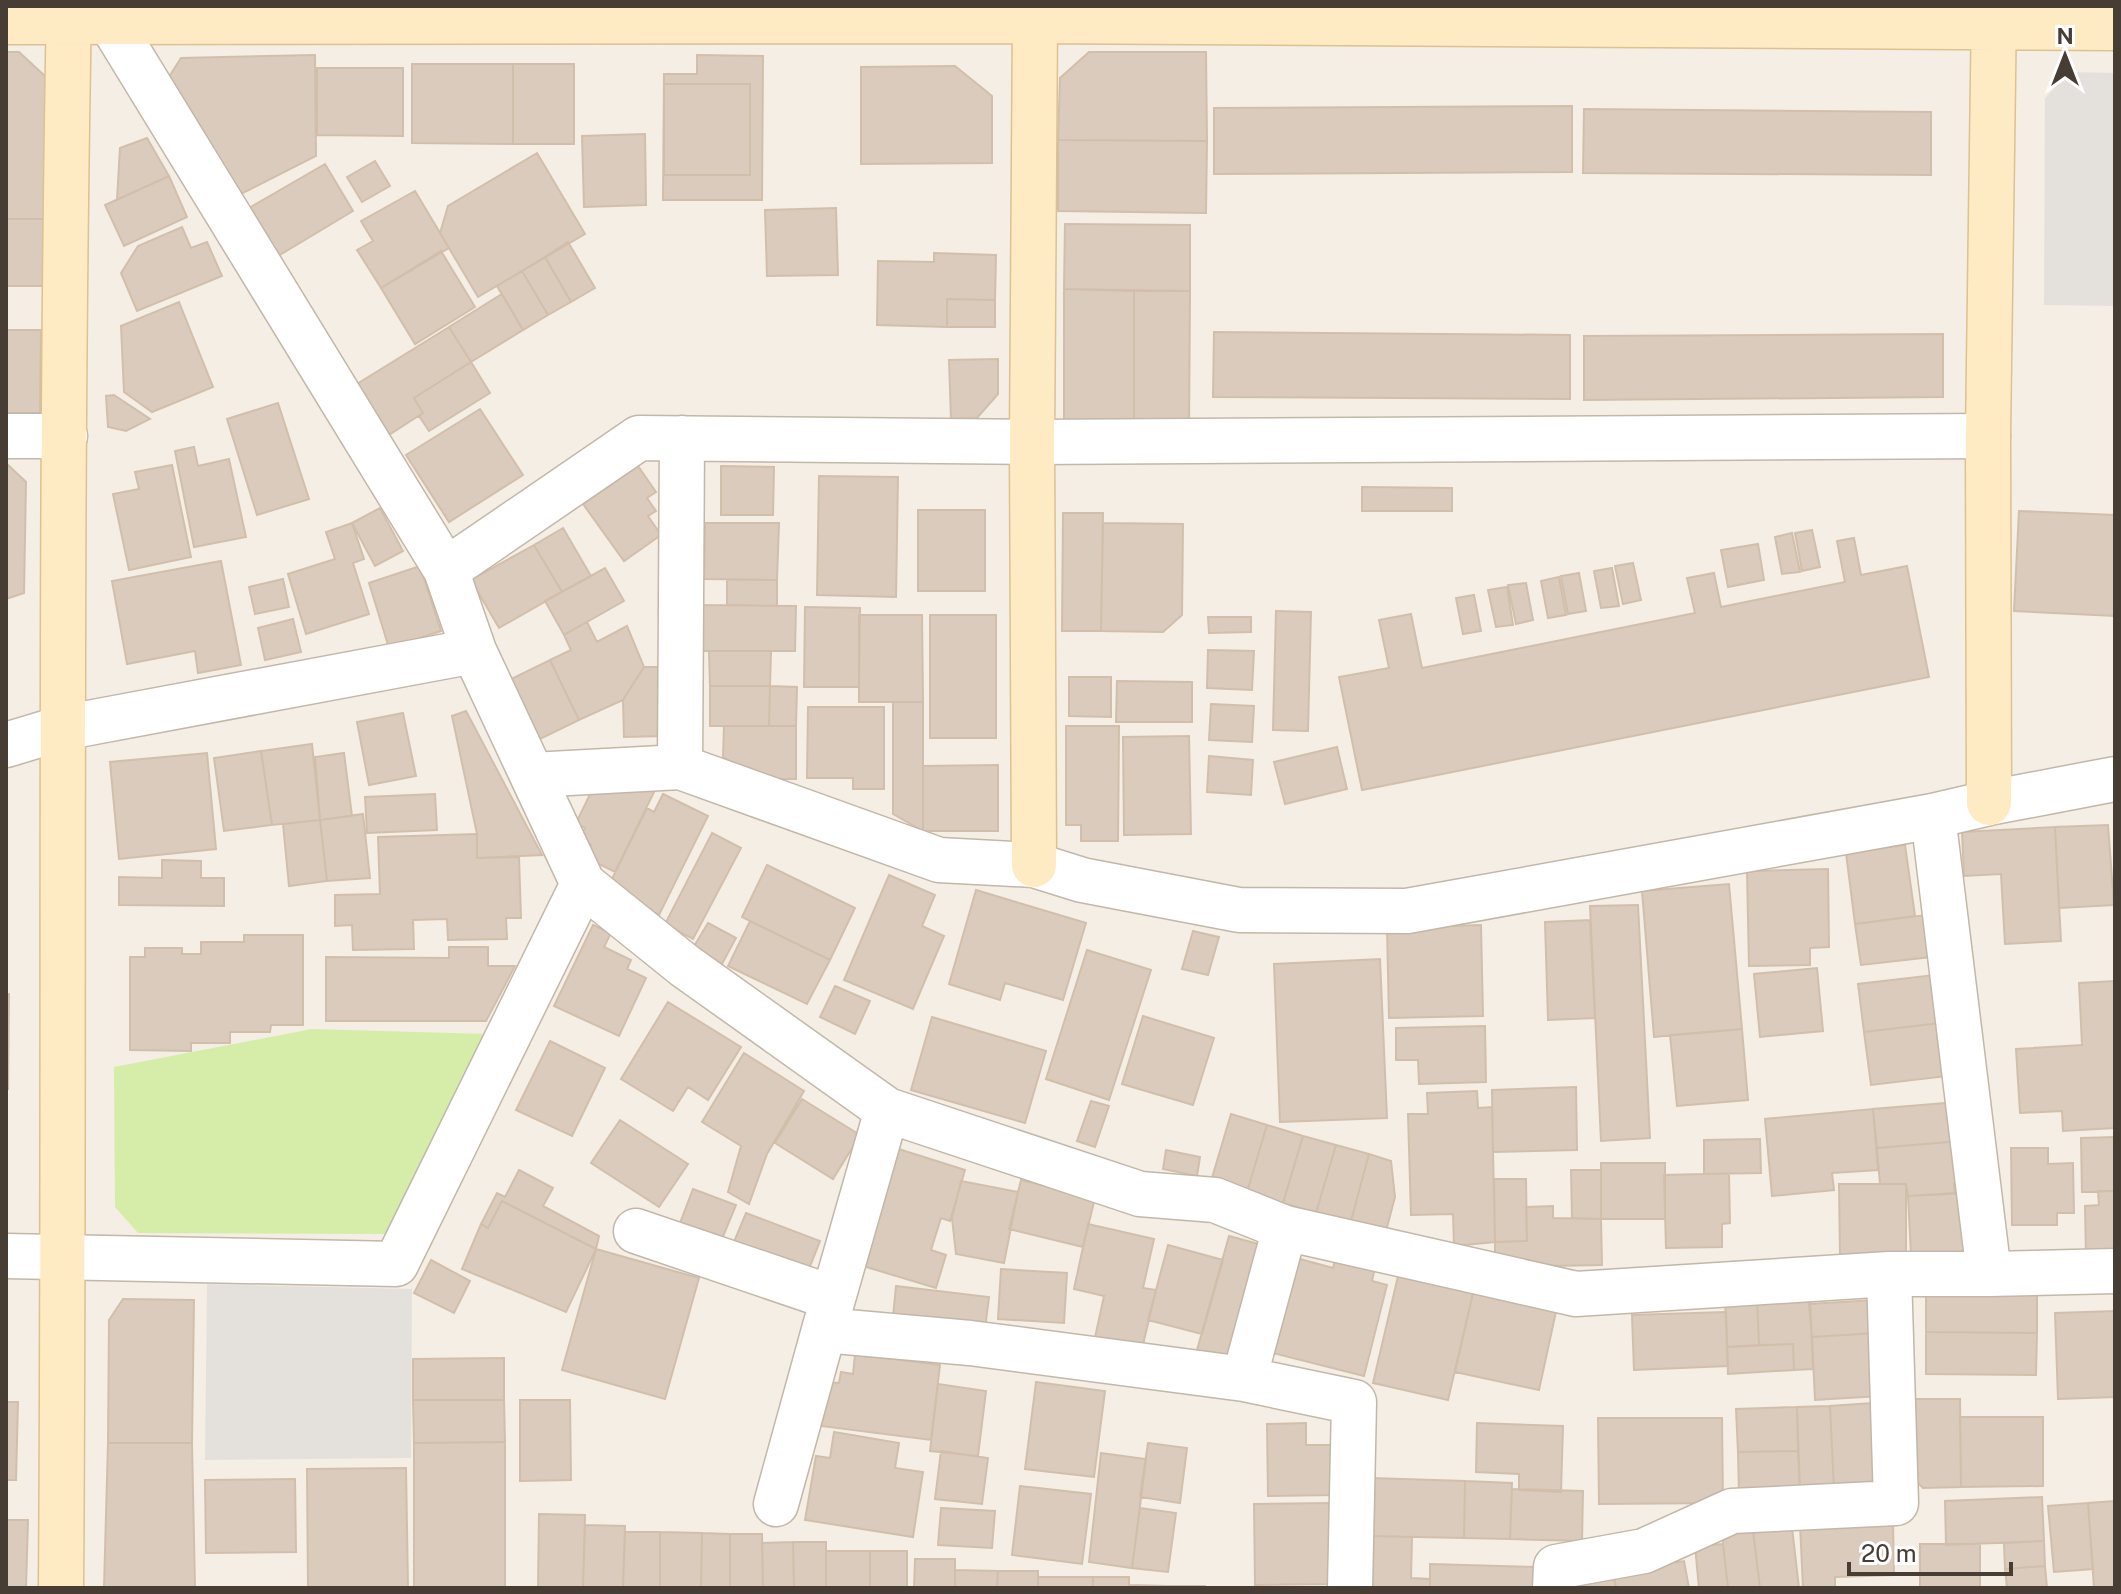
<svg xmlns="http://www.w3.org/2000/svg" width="2121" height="1594" font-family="'Public Sans',sans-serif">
	<rect width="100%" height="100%" fill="#f4eee4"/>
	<path fill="#d5eda9" d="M312,1029L486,1034L392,1234L138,1233L115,1207L114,1067Z"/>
	<path fill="#e4e1dd" d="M2069,72L2115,73V306L2044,305L2045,98Z
		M207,1284L412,1289L411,1458L205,1460Z"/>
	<path fill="#dacbbc" stroke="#d2bfab" stroke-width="2" d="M6,52H19L47,78L46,219H6Z
		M1089,52H1206L1207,141L1058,140L1060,78Z
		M315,55L316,156L241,194L167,80L181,58Z
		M697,55L763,56L762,200H663L664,74H697Z
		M412,64H513V144L412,143Z
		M513,64H574V144H513Z
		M955,66L992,96V163L861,164V67Z
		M317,68H403V136L317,135Z
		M664,84H750V175H664Z
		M1572,106V172L1214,174V108Z
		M1584,109L1931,112V175L1583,173Z
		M645,134L646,205L584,207L582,136Z
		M147,138L169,176L117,200L120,148Z
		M1058,140L1207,141L1206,213L1058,211Z
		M537,153L585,234L478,297L440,233L448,206Z
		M375,161L390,186L362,202L347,177Z
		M325,164L353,211L278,256L249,208Z
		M169,176L187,217L124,246L105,205Z
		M415,191L449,248L381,288L357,250L373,241L361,221Z
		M836,208L838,275L767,276L765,210Z
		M6,219H46L44,286H6Z
		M1065,224L1190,225V291L1064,289Z
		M182,227L191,248L207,242L222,276L137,311L121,273L138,246Z
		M568,242L595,288L571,302L545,257Z
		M441,251L475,307L415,344L381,288Z
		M934,253L996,255L995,300L947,299V327L877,325L878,261L934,262Z
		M545,257L571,302L548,315L522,271Z
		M522,271L548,315L523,330L497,286Z
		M1064,289L1134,291V429H1064Z
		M1134,291H1190L1189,430L1134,429Z
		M502,294L523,330L471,362L449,327Z
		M947,299L995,300V327H947Z
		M179,302L213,387L152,412L124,392L121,326Z
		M449,327L471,362L414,398L423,413L384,438L352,387Z
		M6,330H41L40,413H6Z
		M1214,332L1570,335V399L1213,397Z
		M1943,334V397L1584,400V336Z
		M998,359V394L977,418L951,419L949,360Z
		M471,362L490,393L429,431L419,416L423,413L414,398Z
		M114,395L150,419L126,431L108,427L106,396Z
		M278,403L309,499L257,515L227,419Z
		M480,409L523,475L449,522L406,455Z
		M194,447L198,466L229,459L246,537L194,547L175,451Z
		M6,463L26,482L24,593L6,599Z
		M172,465L191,557L129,570L113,494L139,489L135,472Z
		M638,466L656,492L647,498L656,511L648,516L661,535L624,561L583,504Z
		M721,466L774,467L773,515H721Z
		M819,476L898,477L896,597L817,595Z
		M1362,487L1452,488V511H1362Z
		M380,508L403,551L375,566L352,523Z
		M918,510H985V591H918Z
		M2019,511L2115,515V616L2014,611Z
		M1063,513H1103L1101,631H1062Z
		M352,523L364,559L353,563L369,614L306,634L288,574L335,559L326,532Z
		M705,523H779L777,580L704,579Z
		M1103,523L1183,524L1182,615L1163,632L1101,631Z
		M563,528L591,576L562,592L534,545Z
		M1812,530L1820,567L1802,571L1795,533Z
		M1792,533L1800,572L1782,574L1775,537Z
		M1854,538L1861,575L1907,566L1929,677L1362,790L1339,677L1389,668L1379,620L1411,614L1422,668L1695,613L1687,578L1714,573L1721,607L1845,582L1837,541Z
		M1758,544L1764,580L1728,587L1721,550Z
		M534,545L562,592L499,628L471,580Z
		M221,561L241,665L198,673L195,651L127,664L112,581Z
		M1633,563L1641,600L1623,604L1615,566Z
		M420,566L441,631L389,648L369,583Z
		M605,568L624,601L564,635L545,601Z
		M1612,568L1619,606L1601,608L1594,571Z
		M1579,573L1586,611L1568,614L1561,576Z
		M1559,577L1566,615L1548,618L1541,581Z
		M283,579L289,607L255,614L249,587Z
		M727,580H777V606L727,605Z
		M1526,583L1533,620L1516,624L1508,585Z
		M1507,587L1513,625L1496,627L1488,590Z
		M1474,595L1481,631L1463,634L1456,598Z
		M697,605L796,606L795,651H696Z
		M805,607L860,608L859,687H804Z
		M1276,611L1311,612L1308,731L1273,730Z
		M859,615H922L923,702H859Z
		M930,615H996V738H930Z
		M1208,617H1251V632L1209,633Z
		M293,619L301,652L265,660L258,628Z
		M587,622L597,642L627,626L644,667L623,700L579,720L550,660L571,650L564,635Z
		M1208,650L1254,651L1252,690L1207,688Z
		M709,651H771L770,686H710Z
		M550,660L579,720L538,740L509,680Z
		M644,667H662L664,736L624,737L623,700Z
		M1069,677H1111V717L1069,716Z
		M1117,681L1192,682V722H1116Z
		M710,686H770L769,726H710Z
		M770,686L797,687L796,726H769Z
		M893,702H923V831L893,814Z
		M1211,704L1254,706L1252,742L1209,740Z
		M808,707H884V789H853V778H807Z
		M466,711L542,855L477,858V834L452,716Z
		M403,713L416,776L369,785L357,722Z
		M724,726H796V779H760L723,757Z
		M1066,726H1119L1118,841H1081V825H1066Z
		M1189,736L1191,834L1124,835L1123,737Z
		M312,744L320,820L272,825L261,751Z
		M1337,747L1347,789L1285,804L1274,762Z
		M261,751L272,825L224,831L214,758Z
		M207,753L216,849L119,859L110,762Z
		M344,753L352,816L320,820L315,757Z
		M1209,756L1253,760L1251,795L1207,792Z
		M998,765V831H923V766Z
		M594,786L656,788L615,872L585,857L591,845L579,838L585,828L576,823Z
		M435,794L437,830L367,833L365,797Z
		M663,794L708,816L659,915L607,889L647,808L654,812Z
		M363,814L370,878L327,881L320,820Z
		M320,820L327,881L289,886L283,824Z
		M2108,825L2114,905L2059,908L2055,827Z
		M2055,827L2061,941L2005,944L2001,874L1964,876L1962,832Z
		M712,833L741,848L693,939L665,924Z
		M477,834V858L519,857L521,918H506L507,939L448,940L447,919L413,920L414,949L353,950L352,925L335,926V895L380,894L378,837Z
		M1905,845L1915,916L1855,924L1846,853Z
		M162,860L201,861V878H224V906L119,905V877L162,878Z
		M767,865L855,908L830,960L742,917Z
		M1828,869L1829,947L1810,948V965L1749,966L1747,871Z
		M889,875L935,895L922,926L944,936L913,1009L844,980Z
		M1729,884L1742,1029L1654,1037L1642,891Z
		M976,890L1086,923L1063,1000L1005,983L1000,1000L949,984Z
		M1638,905L1650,1138L1601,1141L1590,906Z
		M1926,915L1931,957L1861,965L1855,924Z
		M1590,920L1595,1018L1548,1020L1545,922Z
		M750,921L830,960L807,1004L728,966Z
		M708,923L736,938L722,964L693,948Z
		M593,925L611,933L604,947L631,960L627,969L646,978L619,1036L554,1006Z
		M1481,925L1483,1016L1389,1018L1387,928Z
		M1193,931L1219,937L1208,975L1182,969Z
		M244,935H303V1025H271L270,1032H230V1043H191V1051L130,1050V957H145V948H182V954H201V942H244Z
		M449,947H488V966H515L486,1021H326V957L449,958Z
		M1087,950L1151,970L1109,1100L1046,1079Z
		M1380,959L1387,1118L1280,1122L1274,964Z
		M1817,968L1823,1031L1760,1037L1754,974Z
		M1943,974L1949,1022L1864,1032L1858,984Z
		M2115,981V1128L2063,1131L2062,1111L2020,1113L2016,1049L2082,1045L2079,983Z
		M835,986L870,1001L855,1034L820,1017Z
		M6,994H9L8,1089H6Z
		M668,1002L741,1047L708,1100L688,1087L673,1111L621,1079Z
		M1143,1016L1214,1038L1193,1105L1122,1084Z
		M932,1017L1046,1051L1025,1123L911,1090Z
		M1949,1022L1956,1075L1871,1085L1864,1032Z
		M1485,1026L1486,1082L1419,1084L1418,1060H1396V1028Z
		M1742,1029L1748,1100L1677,1106L1670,1035Z
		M550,1041L605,1068L572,1136L516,1110Z
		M744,1053L804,1091L767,1154L749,1204L728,1192L741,1146L702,1122Z
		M1576,1087L1577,1150L1493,1152L1492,1090Z
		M1477,1091L1478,1108L1492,1107L1495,1242L1454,1246L1453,1214L1411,1215L1408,1114H1428L1427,1093Z
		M802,1099L860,1135L833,1179L775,1143Z
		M1091,1101L1109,1106L1095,1147L1077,1141Z
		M1957,1102L1961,1141L1877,1148L1873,1109Z
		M1873,1109L1878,1170L1832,1173L1834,1190L1772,1196L1765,1119Z
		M1231,1114L1267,1125L1247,1192L1211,1181Z
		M620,1120L688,1164L659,1207L591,1163Z
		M1267,1125L1303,1136L1283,1203L1247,1192Z
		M1303,1136L1336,1145L1316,1213L1283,1203Z
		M2115,1137V1191L2082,1192L2081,1138Z
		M1760,1139L1761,1173L1704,1174V1140Z
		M1961,1141L1965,1183L1954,1184L1955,1193L1908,1196L1906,1184H1880L1877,1148Z
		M1336,1145L1369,1154L1351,1221L1316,1213Z
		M889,1146L965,1170L950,1221L941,1218L931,1250L946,1255L936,1288L853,1263Z
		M2011,1148H2048V1164L2073,1163L2074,1213H2057V1225H2012Z
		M1166,1150L1200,1157L1197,1176L1163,1169Z
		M1369,1154L1391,1161L1395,1197L1386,1231L1351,1221Z
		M1601,1163H1665V1219H1601Z
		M519,1170L553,1188L543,1206L599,1236L596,1249L502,1201L488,1228L481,1224L497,1193L505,1197Z
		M1571,1170H1601V1219L1572,1218Z
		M1704,1174H1729L1730,1223L1722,1224V1247L1666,1248L1664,1175Z
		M1494,1179H1526L1527,1241L1495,1242Z
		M1021,1180L1095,1198L1083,1247L1009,1229Z
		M961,1181L1018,1192L1004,1263L956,1254L952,1218Z
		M1839,1184H1906V1256H1840Z
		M693,1189L736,1205L722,1239L680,1223Z
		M2098,1191H2115V1256L2086,1257L2085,1206L2099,1205Z
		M1970,1193L1973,1251L1911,1255L1908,1196Z
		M502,1201L596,1249L566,1312L462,1269L481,1224L488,1228Z
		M1553,1206V1218L1601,1219L1602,1265L1495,1267V1242L1527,1241L1526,1207Z
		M746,1213L820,1241L805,1279L731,1249Z
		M1088,1224L1154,1239L1143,1288L1156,1290L1141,1353L1094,1342L1104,1296L1074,1289Z
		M1229,1236L1262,1245L1231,1359L1197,1350Z
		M1168,1245L1223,1260L1202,1334L1148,1320Z
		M596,1249L699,1278L665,1399L562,1370Z
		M1337,1253L1376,1263L1372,1281L1387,1285L1364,1376L1269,1352L1293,1257L1333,1268Z
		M431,1260L470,1281L454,1313L414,1293Z
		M1001,1269L1067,1273L1064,1323L998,1319Z
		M1399,1272L1474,1289L1448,1400L1373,1383Z
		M896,1286L989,1297L984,1337L892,1327Z
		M1474,1289L1557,1307L1539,1390L1455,1372Z
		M1926,1295H2037V1333L1926,1332Z
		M1810,1297L1813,1369L1794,1370L1793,1344L1759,1345L1757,1299Z
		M123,1299L194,1300L192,1443H108L109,1320Z
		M1757,1299L1759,1345L1727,1347L1725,1300Z
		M1874,1300L1876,1333L1812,1337L1809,1304Z
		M2115,1311V1397L2058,1399L2055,1313Z
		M1726,1312L1728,1366L1634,1370L1632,1315Z
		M1926,1332L2037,1333L2036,1375L1926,1374Z
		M1876,1333L1880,1396L1815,1400L1812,1337Z
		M1793,1344L1794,1370L1728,1374L1727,1347Z
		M855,1354L940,1365L931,1440L821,1426L827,1382L839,1383L841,1372L853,1374Z
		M504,1358V1400H413V1359Z
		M1036,1382L1105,1391L1094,1477L1025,1469Z
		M938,1384L986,1391L978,1456L930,1451Z
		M1911,1399H1960L1961,1487L1923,1488L1912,1477Z
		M413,1400H504L505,1442L414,1443Z
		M520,1400H570L571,1480L520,1481Z
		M6,1402H18L16,1480H6Z
		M1872,1403L1885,1488L1834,1490L1830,1406Z
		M1830,1406L1834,1490L1800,1491L1797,1407Z
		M1797,1407L1798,1451L1738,1452L1736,1409Z
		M1960,1417H2043V1486L1961,1487Z
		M1598,1418H1722L1723,1503L1599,1504Z
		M1306,1423V1445H1331L1332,1495L1268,1496L1267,1424Z
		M1477,1423L1563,1426L1561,1492L1519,1490V1474L1476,1472Z
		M834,1432L899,1443L895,1468L923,1472L913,1537L805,1520L816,1456L830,1458Z
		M505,1442V1588H414V1443Z
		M108,1443H192L195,1588H104Z
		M1148,1443L1187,1448L1180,1503L1140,1497Z
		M941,1451L988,1458L982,1504L935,1499Z
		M1798,1451L1800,1491L1739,1494L1738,1452Z
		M1101,1453L1146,1459L1132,1568L1089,1562Z
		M406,1468L408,1588H308L307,1469Z
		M1371,1478L1465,1481L1464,1538L1370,1536Z
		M295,1479L296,1552L206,1553L205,1480Z
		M1465,1481L1512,1483L1510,1539L1464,1538Z
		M1020,1486L1091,1494L1082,1564L1012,1555Z
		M1512,1489L1583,1491L1582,1541L1510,1539Z
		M2042,1497L2044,1541L1946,1545L1945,1501Z
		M2115,1501V1588H2094L2088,1503Z
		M1334,1503V1584L1255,1585L1254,1504Z
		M2088,1503L2093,1569L2054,1572L2048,1506Z
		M941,1508L995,1511L992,1548L938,1545Z
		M1140,1508L1176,1513L1168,1572L1132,1568Z
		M539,1514L585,1515L583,1588H538Z
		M1791,1519L1799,1588H1760L1752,1522Z
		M6,1520H28L26,1588H6Z
		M1893,1521L1894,1575L1835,1577V1588H1803L1800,1524Z
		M585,1525L625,1526L623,1588H583Z
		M1753,1531L1760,1588H1728L1722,1534Z
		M625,1532H660V1588H623Z
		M660,1532L702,1533L701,1588H660Z
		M702,1533L730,1534V1588H701Z
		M730,1534H762L763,1588H730Z
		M1370,1536L1412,1537L1411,1578L1430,1579V1588H1368Z
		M2044,1541L2045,1566L2005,1569L2004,1543Z
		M793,1542L794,1588H763L762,1543Z
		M793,1542H826V1588H794Z
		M1723,1544L1728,1588H1699L1695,1546Z
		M1920,1544H1980V1588H1920Z
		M826,1551H870V1588H826Z
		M870,1551H907V1588H870Z
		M915,1559H955V1588H914Z
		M1684,1561L1689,1588H1616L1613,1571Z
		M1430,1564L1534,1567V1588H1430Z
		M2045,1566L2047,1588H2007L2005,1569Z
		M955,1570L998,1571L997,1588H955Z
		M998,1571H1038V1588H997Z
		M1613,1571L1616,1588H1570Z
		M1038,1577H1093V1588H1038Z
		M1093,1577H1129V1585L1165,1586V1588H1093Z
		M1165,1586H1205V1588H1165Z"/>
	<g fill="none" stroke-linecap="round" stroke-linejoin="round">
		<g stroke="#c3b7a9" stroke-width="47">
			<path id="street" d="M109,20L446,570
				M6,436H65
				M474,651L446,570L639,438L1032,442L1988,436
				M6,745L62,728L474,651L583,884L685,966L887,1110L824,1330L970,1343L1244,1379L1285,1228
				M680,767L682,438
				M532,775L680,767L939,860L1034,865L1082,880L1239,910L1407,911L1933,816L1989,803L2115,779
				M887,1110L1140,1194L1215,1200L1285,1228L1576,1294L1889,1274H1989L1933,816
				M636,1231L833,1298
				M6,1256L396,1264L583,884
				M1989,1274L2115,1271
				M1244,1379L1354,1402L1350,1588
				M776,1504L824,1330
				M1555,1588L1556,1567L1644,1551L1732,1511L1896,1503L1889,1274"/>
		</g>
		<g stroke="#dcc191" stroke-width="47">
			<path id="secondary" d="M6,22L1035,21L2115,28
				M1989,803L1988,436L1994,6
				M1034,865L1032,442L1035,21
				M61,1588C65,1061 59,533 69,6"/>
		</g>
		<use href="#street" stroke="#fff" stroke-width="44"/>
		<use href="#secondary" stroke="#ffebc3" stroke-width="44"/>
	</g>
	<rect width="2121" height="1594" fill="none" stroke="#473d34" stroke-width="16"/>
	<g transform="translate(2065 56)" stroke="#ffffff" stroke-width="6" paint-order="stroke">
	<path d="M0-6L14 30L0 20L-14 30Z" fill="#473d34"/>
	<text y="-12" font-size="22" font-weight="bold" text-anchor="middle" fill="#473d34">N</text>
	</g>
	<path d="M1849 1562v12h162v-12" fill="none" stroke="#473d34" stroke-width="4"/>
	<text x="1861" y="1562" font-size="24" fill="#473d34" stroke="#ffffff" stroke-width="6" paint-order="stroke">20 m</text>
</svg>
